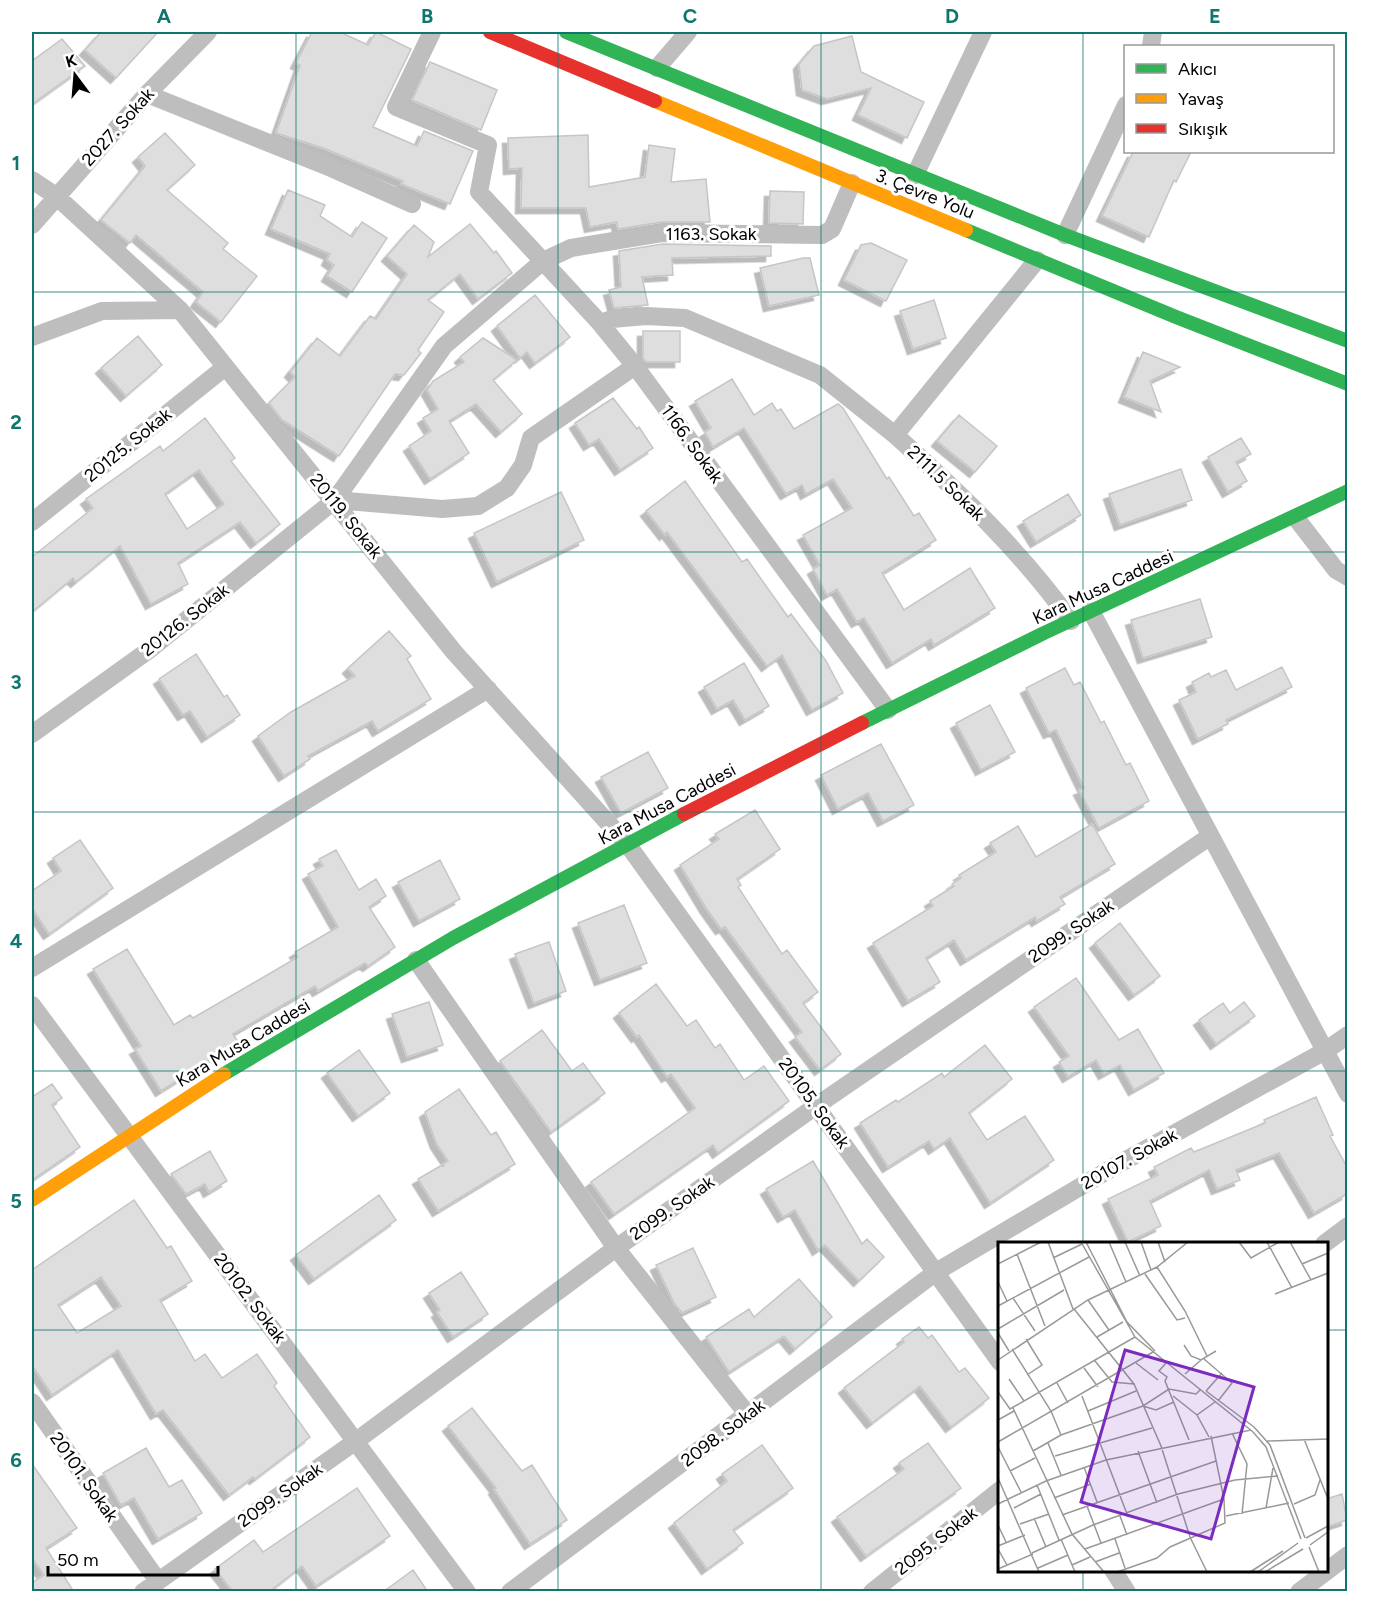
<svg xmlns="http://www.w3.org/2000/svg" width="1379" height="1623" font-family="Figtree,sans-serif">
	<defs>
		<filter id="shadow"><feDropShadow dx="-5.5" dy="5.5" stdDeviation="0" flood-color="#0004"/></filter>
	</defs>
	<rect width="100%" height="100%" fill="#fff"/>
	<path fill="#dedede" stroke="#c6c6c6" stroke-width="1.5" fill-rule="evenodd" filter="url(#shadow)" d="M101,32H158L116,78L85,50Z
		M312,32H340L368,45L376,32L411,49L373,127L417,146L424,131L473,151L450,204L401,184L403,181L323,148L276,133L300,65L296,63Z
		M852,36L861,72L924,102L907,138L858,115L871,88L827,99L802,90L799,64L814,46Z
		M62,39L85,66L32,104V61Z
		M430,62L497,90L481,130L412,100Z
		M165,133L195,165L167,190L228,243L223,249L257,276L221,322L196,302L203,292L136,235L130,243L101,220L145,166L138,157Z
		M588,135L589,187L645,177L649,145L675,149L671,182L706,179L710,222H662L618,229L617,222L590,227L586,208H521L522,168L509,169L508,138Z
		M1133,152H1191L1176,182L1174,180L1149,237L1102,216Z
		M288,190L325,205L320,216L352,237L362,222L387,238L352,292L327,276L334,265L327,260L330,254L271,229Z
		M770,191L804,192L803,224L769,223Z
		M470,224L494,253L496,251L512,273L478,299L460,274L428,300L444,312L418,350L421,353L404,375L395,374L339,456L282,420L269,403L295,377L290,372L317,338L340,356L370,316L376,319L407,274L387,256L414,225L434,242L428,257Z
		M871,243L907,260L886,301L844,280L861,245Z
		M663,244L771,246V256L672,258L673,275L642,277L648,305L614,308L609,290L621,287L619,251Z
		M803,258H810L819,295L769,306L760,268Z
		M535,295L570,337L535,363L527,352L520,358L497,326Z
		M934,300L946,338L913,349L900,311Z
		M643,331H680V362H646L643,358Z
		M138,336L162,365L126,396L101,368Z
		M483,338L517,360L493,380L522,414L501,432L476,404L449,421L469,453L430,479L409,446L431,431L423,418L438,409L427,390L433,381L464,362L460,357Z
		M1143,352L1180,367L1150,381L1161,412L1124,397Z
		M732,379L754,415L772,403L777,411L781,409L794,429L838,404L843,408L887,479L889,477L914,516L919,513L936,540L882,573L904,610L970,568L995,608L934,645L931,639L892,663L864,618L857,622L837,589L827,595L813,569L820,565L803,535L852,508L833,479L806,494L802,485L786,494L744,428L713,447L705,432L711,428L695,401Z
		M613,398L637,429L639,427L653,448L620,470L599,439L589,445L575,423Z
		M959,415L997,446L975,472L937,441Z
		M205,418L235,458L231,461L280,524L256,543L240,522L178,563L188,584L151,604L120,546L76,582L73,578L32,612V557L93,508L86,499L160,446L163,451ZM199,470L224,504L187,529L165,494Z
		M1241,438L1251,454L1236,462L1247,481L1228,492L1208,457Z
		M1181,469L1192,500L1120,525L1109,494Z
		M685,481L742,562L747,559L788,617L791,614L826,661L843,693L812,710L782,655L767,666L667,532L665,535L646,511Z
		M561,492L584,540L497,582L474,533Z
		M1068,494L1081,515L1036,542L1023,521Z
		M1200,599L1212,637L1143,658L1131,620Z
		M389,631L411,656L407,659L431,699L378,731L372,721L308,756L310,759L284,776L258,736L291,712L355,676L348,668Z
		M196,654L224,697L227,695L240,715L207,737L190,711L183,715L159,679Z
		M744,663L769,706L745,720L733,700L717,709L704,687Z
		M1282,667L1292,687L1226,720L1228,724L1198,739L1179,700L1196,692L1192,682L1209,673L1211,677L1226,670L1236,690Z
		M1065,668L1074,685L1080,682L1101,723L1104,721L1126,765L1130,763L1149,801L1099,828L1079,790L1084,788L1056,730L1049,733L1026,688Z
		M990,705L1015,752L981,770L956,723Z
		M881,744L914,805L883,821L868,793L838,809L821,775Z
		M648,752L668,788L621,813L601,777Z
		M755,810L780,849L737,879L741,885L738,887L782,954L787,950L818,992L803,1003L841,1054L820,1070L795,1037L802,1032L725,927L721,929L706,908L680,865L719,839L715,834Z
		M1092,824L1115,864L1060,897L1065,904L1037,921L1035,917L966,960L954,940L926,958L940,982L908,1001L873,943L933,906L930,901L954,886L952,884L961,878L959,875L996,852L990,843L1018,826L1036,857Z
		M80,840L113,888L49,934L32,908V891L61,871L53,858Z
		M336,850L359,890L376,879L386,896L369,907L395,947L368,966L365,963L318,991L315,986L233,1034L238,1042L161,1091L135,1049L141,1046L93,969L127,949L174,1025L190,1015L193,1018L298,957L295,952L338,927L308,874L323,866L319,859Z
		M440,860L460,899L419,921L398,882Z
		M624,905L647,963L600,980L578,923Z
		M1120,923L1160,976L1134,995L1095,943Z
		M549,942L566,991L534,1003L515,954Z
		M1076,978L1119,1040L1138,1029L1164,1073L1134,1090L1120,1065L1104,1074L1096,1060L1068,1077L1059,1062L1069,1056L1034,1007Z
		M656,984L687,1026L696,1020L715,1048L720,1044L744,1080L764,1066L789,1101L718,1153L713,1145L614,1214L591,1182L695,1108L671,1074L667,1077L639,1035L637,1037L619,1013Z
		M429,1002L443,1045L407,1057L392,1014Z
		M1244,1002L1255,1016L1216,1044L1199,1020L1223,1003L1230,1013Z
		M542,1030L572,1071L583,1063L605,1093L551,1132L500,1061Z
		M985,1045L1012,1079L969,1113L987,1140L1025,1116L1054,1160L990,1203L950,1138L934,1149L929,1141L888,1167L860,1123L896,1100L898,1102L942,1073L944,1077Z
		M359,1050L390,1093L358,1116L327,1073Z
		M52,1084L62,1098L52,1105L80,1147L32,1180V1097Z
		M459,1089L491,1135L496,1132L515,1164L438,1211L418,1179L442,1165L444,1167L443,1164L448,1161L436,1143L425,1112Z
		M1316,1097L1333,1135L1330,1136L1347,1167V1194L1314,1213L1279,1153L1236,1170L1240,1180L1217,1189L1209,1170L1150,1201L1161,1226L1128,1242L1108,1199L1158,1175L1154,1167L1191,1148L1194,1152L1265,1123L1264,1120Z
		M210,1151L227,1181L209,1192L205,1184L186,1194L171,1174Z
		M813,1161L862,1244L867,1239L884,1257L859,1281L825,1245L818,1250L795,1210L783,1217L766,1189Z
		M379,1195L396,1220L314,1279L296,1255Z
		M134,1200L167,1248L171,1246L192,1281L160,1300L195,1361L205,1354L222,1378L257,1354L277,1383L274,1386L310,1437L255,1479L253,1477L229,1495L163,1410L156,1414L118,1350L52,1395L32,1365V1270ZM101,1277L121,1306L77,1333L58,1305Z
		M693,1248L716,1297L682,1313L674,1303L656,1265Z
		M461,1272L488,1314L453,1337L437,1312L440,1310L429,1293Z
		M799,1279L832,1317L795,1349L784,1336L729,1372L706,1337L749,1309L754,1317Z
		M919,1327L928,1338L932,1335L959,1372L965,1368L989,1398L951,1427L920,1386L872,1423L844,1388L904,1342L902,1339Z
		M472,1408L522,1471L532,1465L567,1520L530,1544L494,1489L496,1488L448,1426Z
		M928,1443L961,1488L866,1556L837,1517L904,1469L899,1463Z
		M762,1445L793,1488L733,1530L743,1543L707,1569L674,1523L727,1481L722,1474Z
		M146,1448L169,1487L182,1480L202,1513L158,1539L134,1498L121,1505L103,1473Z
		M32,1464L77,1528L46,1548L74,1592H32V1583L44,1575L32,1558Z
		M357,1488L390,1536L316,1586L302,1566L269,1592H233L215,1569L254,1540L263,1552Z
		M1342,1494L1347,1520L1326,1527V1499Z
		M413,1570L428,1592H383Z"/>
	<g fill="none" stroke-linecap="round" stroke-linejoin="round">
		<path stroke="#bebebe" stroke-width="18" d="M432,32L396,107L488,145L479,192L600,323L635,366L888,710
			M1151,46L1153,32
			M657,68L688,32
			M147,94L331,168L412,204
			M915,175L983,32
			M32,180L56,196L180,310L454,652L628,845L1000,1362
			M32,225L147,94L208,32
			M1065,235L1126,105
			M1037,260L895,435C959,492 1021,551 1071,621
			M600,323L612,319L646,316L685,318L820,375L895,435
			M32,337L102,311L180,310
			M335,500L442,509L478,506L507,488L523,465L531,438L635,366
			M1296,518L1336,570L1348,577
			M32,522L224,368
			M1091,611L1348,1094
			M32,734L149,650L335,500L444,346L543,261L571,248L662,233L822,235L832,229L852,183
			M416,960L616,1248L748,1415
			M32,968L488,689
			M32,1005L467,1592
			M1324,1244L1348,1226
			M32,1402L158,1581
			M1113,1570L1127,1592
			M143,1592L356,1441L616,1248L816,1106L1209,837
			M510,1592L936,1272L1117,1165L1325,1051L1348,1035
			M872,1592L1000,1490
			M1299,1592L1348,1555"/>
		<path stroke="#30b455" stroke-width="14" d="M566,32L1065,235L1348,341
			M966,230L1176,317L1348,384
			M862,723L1044,633L1348,491
			M224,1074L453,938L684,814"/>
		<path stroke="#ff9f0a" stroke-width="14" d="M655,101L966,230
			M32,1200L224,1074"/>
		<path stroke="#e5322d" stroke-width="14" d="M490,32L655,101
			M684,814L862,723"/>
	</g>
	<path fill="none" stroke="#0f766e" stroke-width="1.5" stroke-opacity="0.55" d="M296,32V1592M558,32V1592M821,32V1592M1083,32V1244M32,292H1348M32,552H1348M32,812H1348M32,1071H1348M32,1330H1000M1326,1330H1348M1083,1570V1592"/>
	<g text-anchor="middle" stroke-width="6" stroke-linejoin="round" paint-order="stroke">
		<g font-size="18" fill="#000" stroke="#fff">
			<text transform="translate(118 127) rotate(-48)" y="6">2027. Sokak</text>
			<text transform="translate(925 194) rotate(22)" y="6">3. Çevre Yolu</text>
			<text x="711" y="240">1163. Sokak</text>
			<text transform="translate(692 444) rotate(54)" y="6">1166. Sokak</text>
			<text transform="translate(128 445) rotate(-39)" y="6">20125. Sokak</text>
			<text transform="translate(946 483) rotate(44)" y="6">2111.5 Sokak</text>
			<text transform="translate(346 516) rotate(51)" y="6">20119. Sokak</text>
			<text transform="translate(1103 587) rotate(-25)" y="6">Kara Musa Caddesi</text>
			<text transform="translate(185 620) rotate(-38)" y="6">20126. Sokak</text>
			<text transform="translate(667 804) rotate(-28)" y="6">Kara Musa Caddesi</text>
			<text transform="translate(1071 931) rotate(-34)" y="6">2099. Sokak</text>
			<text transform="translate(243 1043) rotate(-31)" y="6">Kara Musa Caddesi</text>
			<text transform="translate(814 1103) rotate(54)" y="6">20105. Sokak</text>
			<text transform="translate(1129 1159) rotate(-29)" y="6">20107. Sokak</text>
			<text transform="translate(672 1208) rotate(-35)" y="6">2099. Sokak</text>
			<text transform="translate(250 1298) rotate(53)" y="6">20102. Sokak</text>
			<text transform="translate(723 1433) rotate(-37)" y="6">2098. Sokak</text>
			<text transform="translate(84 1477) rotate(55)" y="6">20101. Sokak</text>
			<text transform="translate(280 1495) rotate(-35)" y="6">2099. Sokak</text>
			<text transform="translate(936 1541) rotate(-38)" y="6">2095. Sokak</text>
		</g>
	</g>
	<g transform="translate(998 1242)">
		<rect width="330" height="330" fill="#fff"/>
		<path fill="none" stroke="#999" stroke-width="1.5" d="M50,0L75,67M83,0L137,95L255,190L268,205L303,297M88,0L129,80L157,109M111,0L128,40M127,0L142,34M143,0L153,28M160,0L167,20M241,0L253,16L281,0M269,0L294,46M292,0L313,38M19,12L47,84M55,16L84,2M0,22L43,0M304,22L330,11M159,25L187,69L209,114M147,32L179,78L187,76M0,40L9,59M277,52L330,31M15,56L37,89M90,58L111,88M0,64L91,15M76,67L136,142L163,204L192,295L209,330M0,87L66,48M0,91L11,109M99,95L125,80M28,97L44,123L29,133M186,103L193,114L203,118L218,109M14,107L53,169L63,193M206,117L234,141L220,159M0,118L90,58L159,25L190,0M97,119L114,140L136,142M138,121L160,138M168,121L161,129L169,135L167,139L191,198M86,126L100,145M187,132L203,118M11,137L26,159M59,141L70,161M208,149L224,131M208,149L256,185L272,203L307,296M0,150L12,167L137,95M84,154L129,272M175,154L199,173M145,164L158,168L176,160M15,166L74,292L106,330M90,169L138,149M0,178L16,169M234,191L249,222L244,272M211,195L199,173L217,160M306,197L330,257M269,199L330,197M0,200L155,110M50,201L63,233M0,205L23,250M35,209L63,193L145,164L171,147L198,152L202,148M140,209L159,261M57,214L154,186M86,225L99,260M12,229L37,216M0,236L41,330M39,243L61,298M56,256L93,242M0,262L48,239L108,218L253,188M296,262L317,253L322,238M89,264L103,301M16,266L43,252M268,266L275,226M64,273L218,219M122,274L129,293M228,274L291,261M36,276L48,305M22,282L51,272M0,283L8,300M308,296L330,284M63,297L77,330M117,297L127,326M312,303L330,290M0,304L27,293M311,305L321,330M0,307L9,323M87,307L226,257M34,311L95,283L180,252L237,238L280,234M97,320L121,311M74,323L92,315M40,326L70,313M0,327L35,312M119,330L159,316L172,305L227,281L226,257L213,194M252,330L285,309M260,330L300,301M267,330L305,307"/>
		<path fill="#7b2cbf" fill-opacity="0.15" stroke="#7b2cbf" stroke-width="3" d="M127,108L256,145L213,297L83,260Z"/>
		<rect width="330" height="330" fill="none" stroke="#000" stroke-width="3"/>
	</g>
	<rect width="1379" height="1623" fill="none" stroke="#ffffff" stroke-width="66"/>
	<rect x="1124" y="45" width="210" height="108" fill="#ffffff" stroke="#999999" stroke-width="1.5"/>
	<rect x="1136" y="64" width="30" height="9" fill="#30b455" stroke="#999999" stroke-width="1.5"/>
	<text x="1178" y="75" font-size="18" fill="#000000">Akıcı</text>
	<rect x="1136" y="94" width="30" height="9" fill="#ff9f0a" stroke="#999999" stroke-width="1.5"/>
	<text x="1178" y="105" font-size="18" fill="#000000">Yavaş</text>
	<rect x="1136" y="124" width="30" height="9" fill="#e5322d" stroke="#999999" stroke-width="1.5"/>
	<text x="1178" y="135" font-size="18" fill="#000000">Sıkışık</text>
	<g transform="translate(75 75) rotate(344)" stroke="#ffffff" stroke-width="4.5" paint-order="stroke">
	<path d="M0-4.5L10 22L0 15L-10 22Z" fill="#000000"/>
	<text y="-9" font-size="16" font-weight="bold" text-anchor="middle" fill="#000000">K</text>
	</g>
	<path d="M48 1566v9h170v-9" fill="none" stroke="#000000" stroke-width="3"/>
	<text x="57" y="1566" font-size="18" fill="#000000" stroke="#ffffff" stroke-width="4.5" paint-order="stroke">50 m</text>
	<rect x="33" y="33" width="1313" height="1557" fill="none" stroke="#0f766e" stroke-width="2"/>
	<g font-size="20" text-anchor="middle" font-weight="bold" fill="#0f766e">
		<text x="164" y="23">A</text>
		<text x="427" y="23">B</text>
		<text x="690" y="23">C</text>
		<text x="952" y="23">D</text>
		<text x="1215" y="23">E</text>
		<text x="16" y="170">1</text>
		<text x="16" y="429">2</text>
		<text x="16" y="689">3</text>
		<text x="16" y="948">4</text>
		<text x="16" y="1208">5</text>
		<text x="16" y="1467">6</text>
	</g>
</svg>
